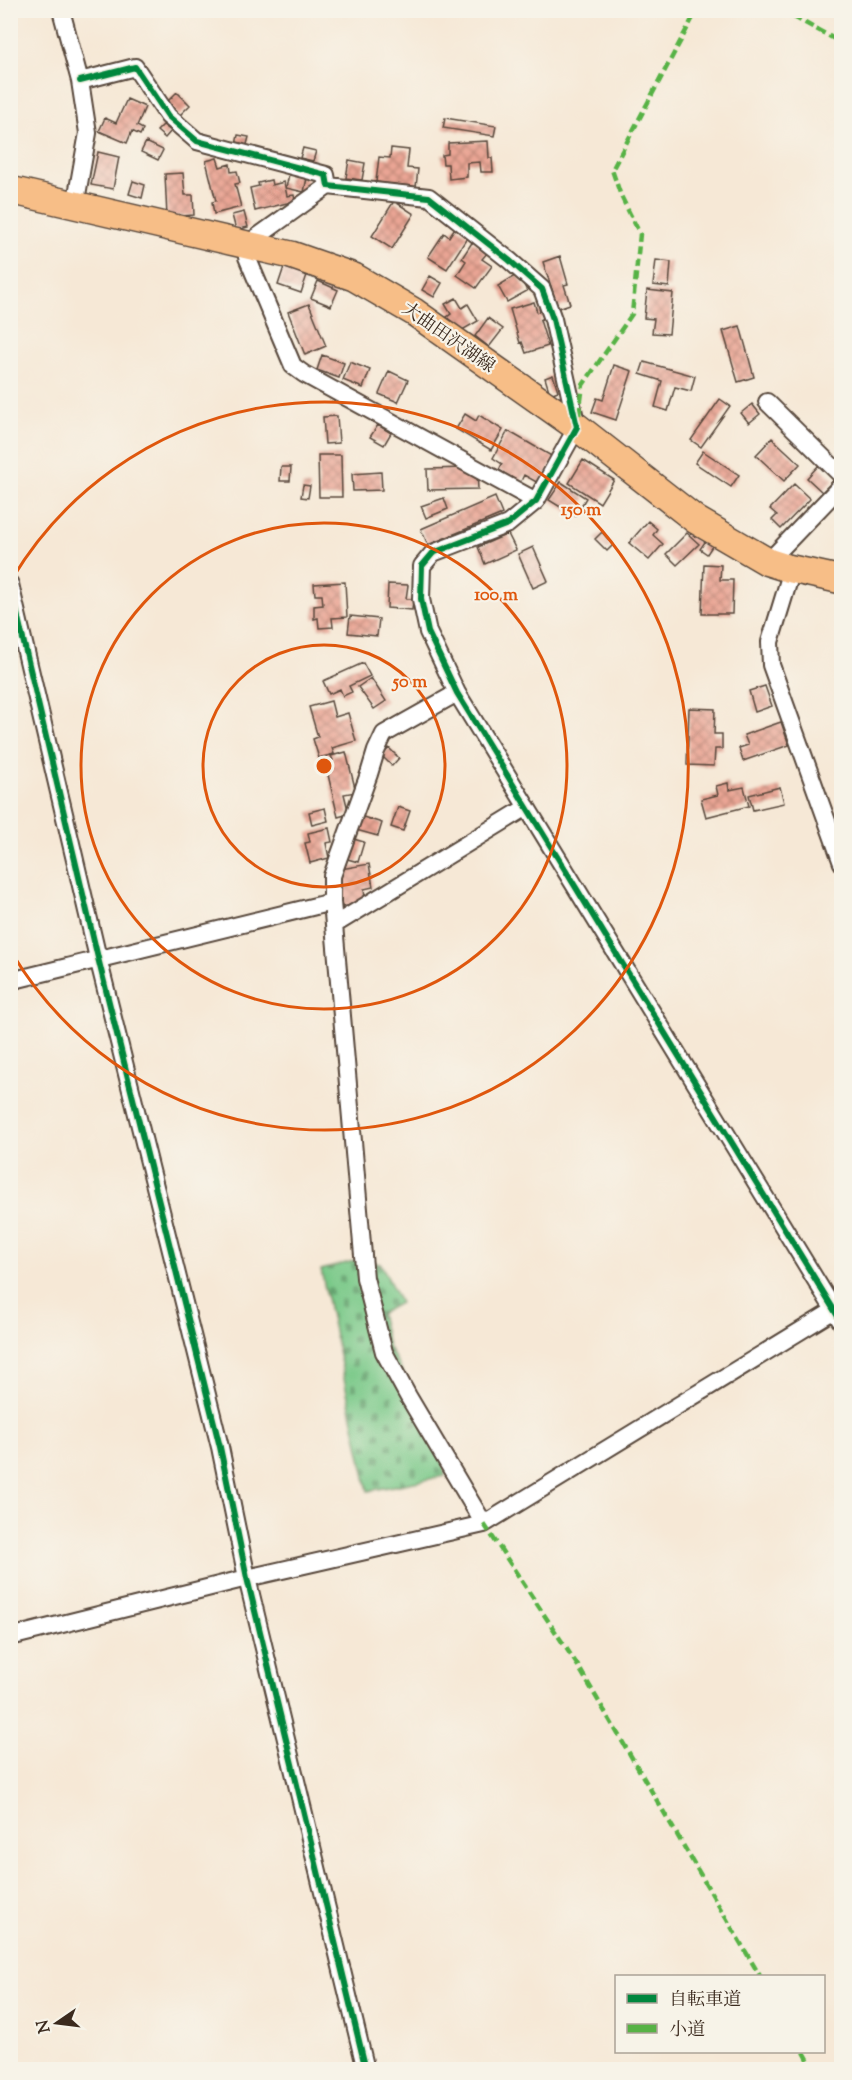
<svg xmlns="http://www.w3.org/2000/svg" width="852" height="2080" font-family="'Sorts Mill Goudy','Noto Serif JP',serif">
	<defs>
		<pattern id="cemetery-stones" width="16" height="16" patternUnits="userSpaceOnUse" patternTransform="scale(1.5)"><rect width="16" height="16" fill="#7ac989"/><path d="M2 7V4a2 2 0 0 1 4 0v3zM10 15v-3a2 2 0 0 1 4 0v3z" fill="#65a36f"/></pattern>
		<pattern id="building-cross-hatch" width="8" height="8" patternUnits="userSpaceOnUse" patternTransform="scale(1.5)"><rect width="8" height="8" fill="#eaa594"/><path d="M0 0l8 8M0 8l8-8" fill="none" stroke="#bf8778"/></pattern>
	</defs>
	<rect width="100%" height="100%" fill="#f7f3e8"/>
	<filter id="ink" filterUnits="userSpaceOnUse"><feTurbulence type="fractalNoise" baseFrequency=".0167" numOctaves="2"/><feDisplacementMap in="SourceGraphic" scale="12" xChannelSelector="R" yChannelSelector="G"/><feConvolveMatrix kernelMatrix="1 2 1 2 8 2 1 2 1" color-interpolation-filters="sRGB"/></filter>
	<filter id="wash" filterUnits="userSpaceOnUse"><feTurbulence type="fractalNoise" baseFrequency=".008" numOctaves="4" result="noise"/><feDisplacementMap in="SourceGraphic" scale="24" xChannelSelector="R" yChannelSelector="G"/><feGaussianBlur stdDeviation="1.35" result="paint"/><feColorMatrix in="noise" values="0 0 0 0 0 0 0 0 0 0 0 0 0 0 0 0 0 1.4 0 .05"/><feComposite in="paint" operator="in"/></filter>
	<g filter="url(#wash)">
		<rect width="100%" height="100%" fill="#f6e8d6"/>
		<path fill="url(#cemetery-stones)" stroke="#5a7a54" stroke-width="1.5" d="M357,1260L381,1264L400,1303L380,1314L388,1346L441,1441L445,1476L368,1491L321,1270Z"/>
		<g id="blocks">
			<path fill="url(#building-cross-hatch)" d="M177,92L190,105L179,116L166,103Z
				M127,99L145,107L137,126L143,129L140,135L132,131L127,143L99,131L105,118L116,123Z
				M445,118L496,126L494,136L443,128Z
				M163,125L171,131L165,138L157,131Z
				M238,135L249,137L246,148L236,145Z
				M488,141L489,158H492L493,172H481L480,162L467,163V177L449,179L448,164H443L442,155L448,154V143Z
				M146,142L163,150L158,160L141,152Z
				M303,148L316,151L313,161L300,158Z
				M391,148L409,150L407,168L418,169L416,187L376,182L379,157L390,158Z
				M98,152L119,157L113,189L91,185Z
				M217,158L220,167L230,164L231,172L237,171L240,183L235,184L241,207L214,214L212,202L216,201L206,161Z
				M349,160L365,163L362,180L346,178Z
				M183,173L185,195H193L194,215L167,217L165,174Z
				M289,174L307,178L304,192L286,188Z
				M271,180L272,185L284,182L287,196L294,195L295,201L255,211L250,188L259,186L258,183Z
				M133,181L145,185L142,198L129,194Z
				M394,201L414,214L392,249L372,236Z
				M244,212L248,227L236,230L232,215Z
				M456,226L469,235L447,269L428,257L444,233L449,237Z
				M473,241L488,252L482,259L492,266L476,288L457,275L466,261L462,258Z
				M560,256L568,284L564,285L570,304L558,308L543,262Z
				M656,260L671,262L669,287L653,285Z
				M284,267L307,275L301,293L278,285Z
				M518,274L527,291L507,302L498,286Z
				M430,276L442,283L434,297L422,290Z
				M318,281L338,290L331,306L311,298Z
				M647,290L673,293L669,334L652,333L654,319L644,318Z
				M456,298L462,308L468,304L478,321L457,333L447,317L451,314L445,304Z
				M534,302L537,312L542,311L544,318L540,320L548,346L526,353L522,342L520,343L510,309Z
				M309,304L326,346L305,355L288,312Z
				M488,318L503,329L489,347L475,336Z
				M740,326L754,377L738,382L723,331Z
				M322,355L344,363L339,378L317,370Z
				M350,362L370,370L363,388L343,380Z
				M644,362L695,376L691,391L675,387L668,411L655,407L662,381L640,374Z
				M614,365L632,371L616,420L592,412L597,398L603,400Z
				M389,371L408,380L398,402L379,394Z
				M553,375L558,391L550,394L545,378Z
				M720,399L730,406L701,447L691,440Z
				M752,404L760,414L749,423L741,413Z
				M465,414L476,421L479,415L503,430L491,450L456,429Z
				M337,416L339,443L325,444L323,417Z
				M378,425L391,433L384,445L370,437Z
				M508,431L555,458L540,484L524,475L520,483L499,470L502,464L493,458Z
				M772,438L800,464L784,481L756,455Z
				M703,451L739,475L731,487L695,463Z
				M318,455H341L342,497H319Z
				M583,460L614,480L600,503L569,483Z
				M819,465L834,480L822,492L807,478Z
				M281,467H291L290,481H280Z
				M467,468L477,473L478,489L428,490L427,469Z
				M381,472L382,490L353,491L352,474Z
				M561,482L586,498L575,516L549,500Z
				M794,484L810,499L781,529L772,520L777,515L770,509Z
				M303,485L310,486L308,498L301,497Z
				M495,497L502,514L428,545L421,529Z
				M444,498L448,509L426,518L421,506Z
				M648,521L657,529L653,535L663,544L649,560L629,543Z
				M602,532L613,545L607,551L595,539Z
				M687,533L699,544L677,565L666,554Z
				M508,534L516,550L485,564L478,547Z
				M707,539L714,543L707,554L700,549Z
				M533,547L548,581L533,588L518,554Z
				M704,564L721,565L720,580H733L732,614H702Z
				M345,582L347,617L332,618L333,627L319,628L318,618L314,619V606L323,605L322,595H315L314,584Z
				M388,584L408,585L406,599H413L412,610L387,608Z
				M350,616L379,619L377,636L348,633Z
				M363,663L370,676L349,686L352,692L343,696L340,689L329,694L323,681Z
				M371,678L386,701L374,709L358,687Z
				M765,686L772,706L755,712L749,691Z
				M331,701L335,717L348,713L356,741L332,748L334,754L319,758L313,739L318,737L309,707Z
				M689,708L715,709L714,734H722V749H715L714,766L687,765Z
				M781,722L789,745L743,761L739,748L748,745L744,735Z
				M389,748L399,758L392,766L382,756Z
				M346,752L356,792L344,794L349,814L338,817L325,762L333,760L331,756Z
				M728,783L729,790L744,787L749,806L706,817L701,799L718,795L716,786Z
				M780,787L784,803L753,810L749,795Z
				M398,807L410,811L403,831L391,827Z
				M325,808L328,821L312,825L309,812Z
				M360,816L382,823L378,836L356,830Z
				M329,828L332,842L326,843L329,858L310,863L305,843L310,842L308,833Z
				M350,838L364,842L358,862L344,858Z
				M369,864L373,887L364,889L365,899L356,904L342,907L335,870Z"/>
		</g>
	</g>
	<g filter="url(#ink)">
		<use href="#blocks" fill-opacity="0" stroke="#57463a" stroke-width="1.5"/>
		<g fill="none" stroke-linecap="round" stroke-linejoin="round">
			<g stroke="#57463a" stroke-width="20">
				<path id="street" d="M61,10L80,81L88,133L75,206
					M80,81L135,67L168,116L197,141L326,175L328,186L429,197L509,260L542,289L553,319L577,427L536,501L508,524L433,553L422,566L421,599L428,632L457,693L842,1323
					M328,186L246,245L247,257L293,366L304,374L536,501
					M767,402L842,476
					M768,562L840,487L842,483
					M792,570L770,642L771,665L842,863
					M10,584L98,958L220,1447L247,1578L366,2070
					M457,693L384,734L376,751L369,774L332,876V902L365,1278L384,1352L408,1396L484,1524
					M334,925L527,807
					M10,981L332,902
					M10,1637L247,1578L484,1524L841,1306"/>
			</g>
			<g stroke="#57463a" stroke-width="30">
				<path id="primary" d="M10,190L291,255L354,277L414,312L577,427L696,520L768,562L787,568L842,580"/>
			</g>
			<use href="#street" stroke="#fff" stroke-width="16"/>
			<use href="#primary" stroke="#f7be87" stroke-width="27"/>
			<path stroke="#57b245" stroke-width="4.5" stroke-dasharray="9 4.5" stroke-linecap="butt" d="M781,10L842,43
				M579,415L583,385L632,314L640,234L621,196L612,170L697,10
				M484,1524L578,1666L760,1976
				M804,2052L814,2070"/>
			<g stroke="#f7f3e8" stroke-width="10">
				<path id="cycleway" d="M80,81L135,67L168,116L197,141L326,175L328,186L429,197L509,260L542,289L553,319L577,427L536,501L508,524L433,553L422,566L421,599L428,632L457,693L842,1323
					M10,584L98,958L220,1447L247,1578L366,2070"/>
			</g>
			<use href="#cycleway" stroke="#00873e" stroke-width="6"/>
		</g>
	</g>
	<g fill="none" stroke="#df570d" stroke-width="3">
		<circle cx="324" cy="766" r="121"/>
		<circle cx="324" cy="766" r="243"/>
		<path d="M12 579A364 364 0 1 1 12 953"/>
	</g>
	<g text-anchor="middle" stroke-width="4.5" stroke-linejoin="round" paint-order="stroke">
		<g font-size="18" fill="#3b2a1e" stroke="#f7f3e8">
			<text transform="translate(449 337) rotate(35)" y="6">大曲田沢湖線</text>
		</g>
	</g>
	<circle cx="324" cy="766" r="9" fill="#df570d" stroke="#f7f3e8" stroke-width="3"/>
	<g font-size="18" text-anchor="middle" font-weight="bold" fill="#df570d" stroke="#f7f3e8" stroke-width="4.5" stroke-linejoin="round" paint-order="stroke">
		<text x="581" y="515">150 m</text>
		<text x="496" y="600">100 m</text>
		<text x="410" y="687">50 m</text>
	</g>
	<rect width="852" height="2080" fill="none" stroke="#f7f3e8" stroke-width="36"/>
	<rect x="615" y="1975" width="210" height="78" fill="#f7f3e8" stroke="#aca397" stroke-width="1.5"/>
	<rect x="627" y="1994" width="30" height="9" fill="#00873e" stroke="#aca397" stroke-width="1.5"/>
	<text x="669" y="2005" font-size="18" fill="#3b2a1e">自転車道</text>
	<rect x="627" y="2024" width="30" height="9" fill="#57b245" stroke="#aca397" stroke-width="1.5"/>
	<text x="669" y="2035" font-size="18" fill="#3b2a1e">小道</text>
	<g transform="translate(57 2023) rotate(256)" stroke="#f7f3e8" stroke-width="4.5" paint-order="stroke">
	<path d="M0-4.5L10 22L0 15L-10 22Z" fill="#3b2a1e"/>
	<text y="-9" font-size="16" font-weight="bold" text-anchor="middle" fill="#3b2a1e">N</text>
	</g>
</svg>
